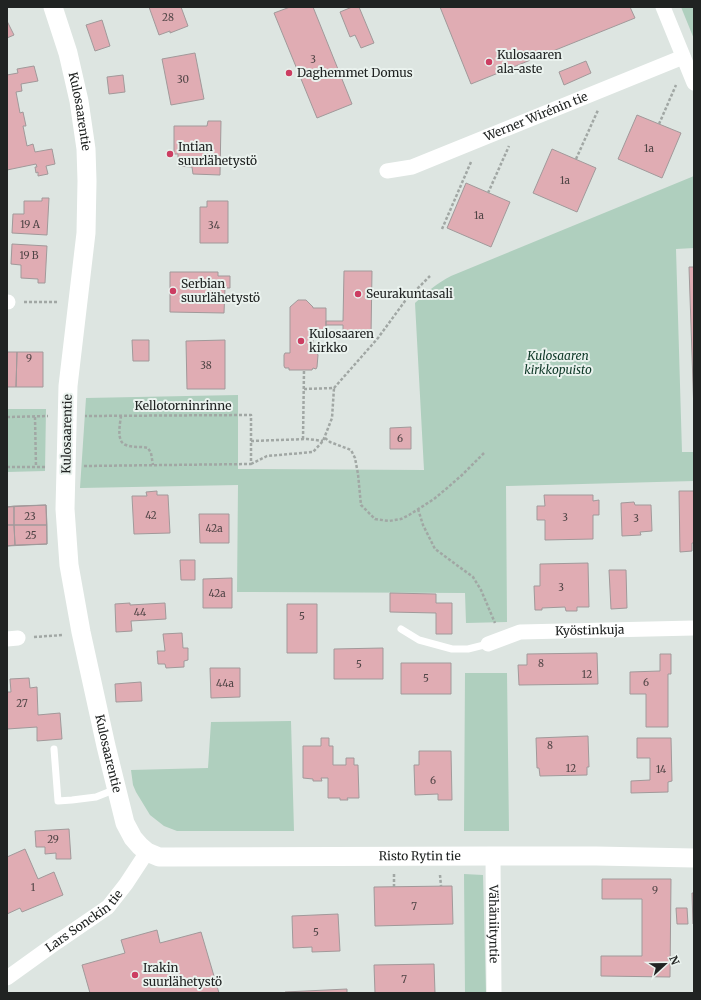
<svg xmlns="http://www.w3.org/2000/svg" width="701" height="1000" font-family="Merriweather,serif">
	<rect width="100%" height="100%" fill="#dde5e1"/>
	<path fill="#afcfbe" d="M681,7H694V39Z
		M694,176V248L676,249L682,452H694V481L506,486L507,622L466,623L465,593L237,592L238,485L80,488L86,398L238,395V469L424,470L415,303C427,292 437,283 451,276Z
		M7,409H46L45,471L7,472Z
		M465,673H507L509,831H464Z
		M291,721L294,831H177L164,826L150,815L136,792L133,785L131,770L208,768L211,722Z
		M464,874L483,875L486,993H465Z"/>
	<path fill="#e0acb3" stroke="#a1999a" d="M149,7H181L188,26L170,33V31L159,35Z
		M290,7H313L352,104L317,118L274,13Z
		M352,7H359L374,43L361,48L355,35L350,37L340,12Z
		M440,7H630L635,18L471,84Z
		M102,20L110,46L95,51L86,25Z
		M7,21L14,35L7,38Z
		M195,53L204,99L171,105L162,59Z
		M586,61L591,73L564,85L559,72Z
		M34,66L38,81L21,84L22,91L16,92L20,113L23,112L26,126H23L27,146L33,144L35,152L52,149L55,164L46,166L48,174L38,176V172L36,173L35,167H37L36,164L7,170V75L18,73L17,69Z
		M123,75L125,92L109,94L107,77Z
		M637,115L681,133L662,178L618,159Z
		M208,121H221L220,175L193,174L192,167L178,166V154H174V126H207Z
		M552,149L596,168L577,212L533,193Z
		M466,183L510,202L491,247L447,228Z
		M42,198H49L47,235L12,233L13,214H24V201H42Z
		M207,201H228V243H200V207H207Z
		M12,244L47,246L45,283H38V279L21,278V265L11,264Z
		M689,267H694V413Z
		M344,271H372L371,336H343V325H326V321H343Z
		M170,272H218V276H230V288H225L224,313L170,312Z
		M298,300H306L313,307V308H326V330H313V353H317L318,355L317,367L316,369L313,368L312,370H289V368H285L284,366V355L285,353H290V307Z
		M132,340H149V361H133Z
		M225,340V389H187L186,341Z
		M7,352H17L16,387H7Z
		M17,352H43V387H16Z
		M411,427V449H390V428Z
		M157,491V495H168L170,533L134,534L132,496H147L146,492Z
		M679,491H694V543H692V551L680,552Z
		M544,495H593V501L599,500V515H593V539L545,540V520H537V506H545Z
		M634,502L635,505H651L652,531L640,532L641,535L622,536L621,503Z
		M46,505L47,544L7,546V507Z
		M46,505L47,525H14V506Z
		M14,506V525H7V507Z
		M199,514H229V543H200Z
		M7,525H14L15,545L7,546Z
		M14,525H47V544L15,545Z
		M180,560H195V580H181Z
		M588,563L589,607H577V611H566L565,607L542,608V610H535L534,586H540V564Z
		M609,570H626L627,608L611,609Z
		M232,578V608H203V579Z
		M390,593L436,594V603H452V634H436V613L390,612Z
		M130,603V605L165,603L166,619L131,621L132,631L116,632L115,604Z
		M287,604H317V653H287Z
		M182,633L183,648H188V660L184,661V667L166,668L165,664H158L157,651H165L163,634Z
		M383,648V679H334V649Z
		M597,653L598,684L519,685L518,665H527V654Z
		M660,654H671V674H668V727H646V694H630V672L660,671Z
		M401,663H451V694H401Z
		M210,668H240V697L211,698Z
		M29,678L30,688L37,687L38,715L60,713L62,739L37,741V727L7,729V692H11L10,679Z
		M141,682L142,701L116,702L115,684Z
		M588,736L589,767H587V775L540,776L539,768H537L536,738Z
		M321,738H329V746H333V765H346V758H354V765H358L359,798H347L348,800H340V798H328V778H321L322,781H313V779L303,778V746H321Z
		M637,738H671L672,781L668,782V792L631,793V781L650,780V758H637Z
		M419,751H451L452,800H438V794L415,795L414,765H419Z
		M69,829L71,859H56V853L45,854V847H36L35,831Z
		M25,849L38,879L54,872L63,895L22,912L20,908L7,914V857Z
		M602,879H671L670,977L601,976V956H642V899H602Z
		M452,886L453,924L375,926L374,887Z
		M692,893H694V924H693Z
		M676,908H687L688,924H677Z
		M338,914L340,951L312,952V947L293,948L292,916Z
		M157,930L160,943L201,932L219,993H90L82,965L125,953L121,940Z
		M434,964L435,993H375L374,965Z
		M347,989V993H285V992Z"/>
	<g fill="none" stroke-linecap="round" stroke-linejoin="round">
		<path stroke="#a1a7a4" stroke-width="2.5" stroke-dasharray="3 2" stroke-linecap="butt" d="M659,124L676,85
			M576,159L598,110
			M488,193L509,146
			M442,229L471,162
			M24,302H59
			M304,389L334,388L378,338L405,301L430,276
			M121,416C120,424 116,442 126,445C133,448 141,446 148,448L151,453L153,465
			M7,417L48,416
			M35,417L36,467
			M325,438L330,442L351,450L355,458L358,474L361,505L375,519L389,521L401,519L409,515L434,499L446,489L462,475L484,453
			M303,439L304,370
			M251,441L307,439L323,441
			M251,464L267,456L313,452L323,441L332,418L334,388
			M84,466L251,464V415L85,416
			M7,467H47
			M418,509L423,525L435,549L473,577L481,590L495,623
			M34,637L63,635
			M440,875L441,886
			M394,887V874"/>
		<path stroke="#fff" stroke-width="7" d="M401,629L419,640L452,649H468L488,644
			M54,749L58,801L72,800L96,797L116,789"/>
		<g stroke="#fff" stroke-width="15">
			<path d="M663,7L694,83"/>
			<path id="s1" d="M387,171L412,167L683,57"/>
			<path d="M7,302H8"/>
			<path d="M7,639L18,638"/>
			<path id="s2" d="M488,644L520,632L694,628"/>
			<path id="s3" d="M493,856L494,993"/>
			<path id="s4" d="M7,978L57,942L108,907L126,884L147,852"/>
		</g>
		<path stroke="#fff" stroke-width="19" id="s5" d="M53,7L68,53L79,101L86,149L87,181L86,233L68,386L65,509L69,565L81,632L106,746L125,823L133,838L140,846L147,852L159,857H170L493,856H596L694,858"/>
	</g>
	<g fill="#cc3d61" stroke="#eaf2ee" stroke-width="1.5">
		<circle cx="489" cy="62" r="4"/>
		<circle cx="289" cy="73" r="4"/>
		<circle cx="170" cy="154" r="4"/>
		<circle cx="173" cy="291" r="4"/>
		<circle cx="358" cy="294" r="4"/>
		<circle cx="301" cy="341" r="4"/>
		<circle cx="135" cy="975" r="4"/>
	</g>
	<g text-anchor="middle" stroke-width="4" stroke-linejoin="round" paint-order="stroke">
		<g font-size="10" fill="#504546">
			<text x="168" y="21">28</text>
			<text x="313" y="63">3</text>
			<text x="183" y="83">30</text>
			<text x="649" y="152">1a</text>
			<text x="565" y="184">1a</text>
			<text x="479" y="219">1a</text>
			<text x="30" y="228">19 A</text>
			<text x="214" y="229">34</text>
			<text x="29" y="259">19 B</text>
			<text x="29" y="362">9</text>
			<text x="206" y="369">38</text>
			<text x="400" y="442">6</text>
			<text x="151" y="519">42</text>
			<text x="30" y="520">23</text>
			<text x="565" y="521">3</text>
			<text x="636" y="522">3</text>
			<text x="214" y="532">42a</text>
			<text x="31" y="539">25</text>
			<text x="561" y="591">3</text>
			<text x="217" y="597">42a</text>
			<text x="140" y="616">44</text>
			<text x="302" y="620">5</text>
			<text x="541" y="667">8</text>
			<text x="359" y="668">5</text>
			<text x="587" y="678">12</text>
			<text x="426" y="682">5</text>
			<text x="646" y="686">6</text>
			<text x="225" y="687">44a</text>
			<text x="22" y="707">27</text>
			<text x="550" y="749">8</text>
			<text x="571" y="772">12</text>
			<text x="661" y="773">14</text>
			<text x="433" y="784">6</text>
			<text x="53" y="843">29</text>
			<text x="33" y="891">1</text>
			<text x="655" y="894">9</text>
			<text x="414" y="910">7</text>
			<text x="316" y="936">5</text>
			<text x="404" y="983">7</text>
		</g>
		<g font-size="12" fill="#202322" stroke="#eaf2ee" text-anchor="start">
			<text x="497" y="59">Kulosaaren<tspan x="497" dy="14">ala-aste</tspan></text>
			<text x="297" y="77">Daghemmet Domus</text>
			<text x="178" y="151">Intian<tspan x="178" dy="14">suurlähetystö</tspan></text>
			<text x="181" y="288">Serbian<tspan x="181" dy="14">suurlähetystö</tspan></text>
			<text x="366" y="298">Seurakuntasali</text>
			<text x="309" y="338">Kulosaaren<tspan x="309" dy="14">kirkko</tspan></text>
			<text x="143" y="972">Irakin<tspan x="143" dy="14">suurlähetystö</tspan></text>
		</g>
		<g font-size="12" fill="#202322" stroke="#eaf2ee">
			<text dy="4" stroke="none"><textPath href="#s5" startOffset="108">Kulosaarentie</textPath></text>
			<text dy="4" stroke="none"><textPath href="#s1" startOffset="159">Werner Wirénin tie</textPath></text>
			<text x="183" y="410">Kellotorninrinne</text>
			<text transform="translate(67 434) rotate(-89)" y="4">Kulosaarentie</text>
			<text dy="4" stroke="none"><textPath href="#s2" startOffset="104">Kyöstinkuja</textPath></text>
			<text dy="4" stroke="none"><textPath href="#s5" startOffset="756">Kulosaarentie</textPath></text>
			<text dy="4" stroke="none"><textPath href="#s5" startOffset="1138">Risto Rytin tie</textPath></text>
			<text dy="4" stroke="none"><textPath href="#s4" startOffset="96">Lars Sonckin tie</textPath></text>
			<text dy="4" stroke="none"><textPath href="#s3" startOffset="68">Vähäniityntie</textPath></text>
		</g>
		<g font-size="12" font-style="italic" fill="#0e3827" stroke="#eaf2ee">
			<text x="558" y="360">Kulosaaren<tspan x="558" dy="14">kirkkopuisto</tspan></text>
		</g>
	</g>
	<rect width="701" height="1000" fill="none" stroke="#202322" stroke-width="16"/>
	<g transform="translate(665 964) rotate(68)" stroke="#eaf2ee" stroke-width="3" paint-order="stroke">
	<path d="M0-3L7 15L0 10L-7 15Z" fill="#202322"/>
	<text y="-6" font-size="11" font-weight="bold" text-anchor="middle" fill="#202322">N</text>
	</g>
</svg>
